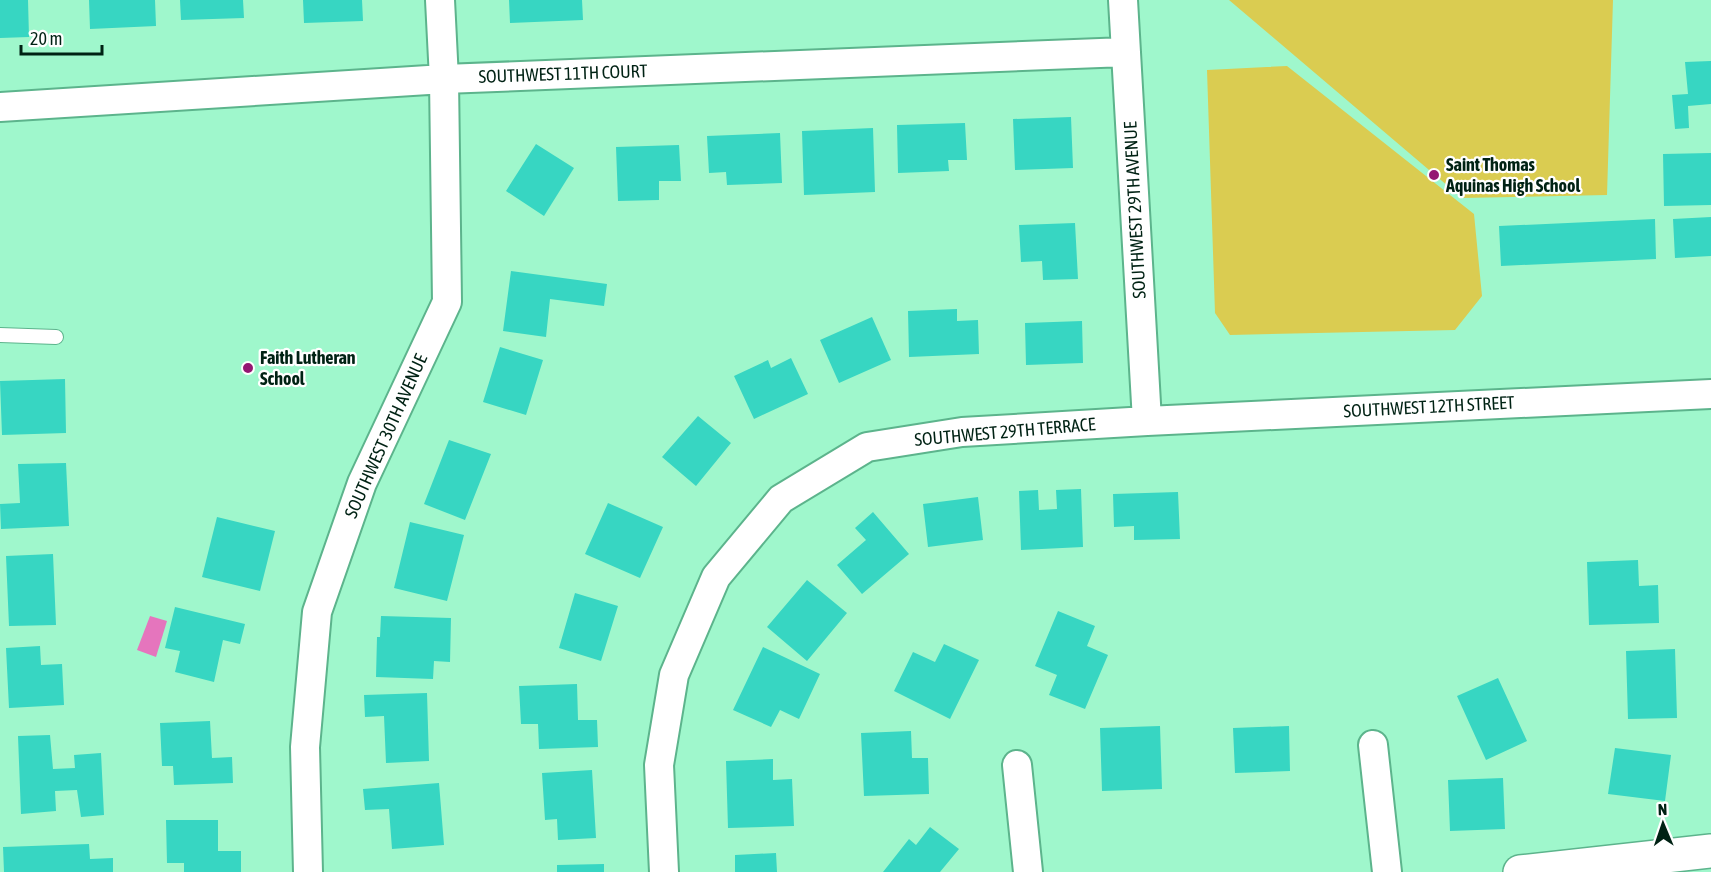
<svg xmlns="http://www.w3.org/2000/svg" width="1711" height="872" font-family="'Asap Condensed',sans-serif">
	<rect width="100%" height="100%" fill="#9ff7cc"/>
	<path fill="#dacc51" d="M1229,0H1613L1607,195L1462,198Z
		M1287,66L1474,214L1482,296L1455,330L1230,335L1215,313L1207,70Z"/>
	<path fill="#e575bd" d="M150,616L167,621L156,657L137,650Z"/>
	<path fill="#37d6c2" d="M0,0H28L29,37L0,38Z
		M89,0H155L156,26L90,29Z
		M180,0H243L244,18L181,20Z
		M303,0H362L363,21L304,23Z
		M509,0H582L583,20L510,23Z
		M1711,61V104L1688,106L1689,128L1675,129L1672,95L1688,94L1685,62Z
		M1071,117L1073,168L1015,170L1013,119Z
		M965,123L967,160H948L949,171L898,173L897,125Z
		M873,128L875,192L804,195L802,131Z
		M780,133L782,183L727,185L726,172L709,173L707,136Z
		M536,144L574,168L544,216L506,191Z
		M679,145L681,181H659V200L618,201L616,147Z
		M1711,153V205L1664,206L1663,154Z
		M1711,217V256L1675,258L1673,219Z
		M1655,219L1656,259L1501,266L1499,226Z
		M1075,223L1078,279L1043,280L1042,261L1021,262L1019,225Z
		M511,271L607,284L604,306L550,299L546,337L503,331Z
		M957,309V321L978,320L979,354L909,357L908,311Z
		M872,317L891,360L839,383L820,340Z
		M1082,321L1083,363L1026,365L1025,323Z
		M500,347L543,360L526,415L483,402Z
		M791,358L808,394L754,419L734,376L768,360L771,368Z
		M65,379L66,433L2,435L0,381Z
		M698,416L731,443L696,486L662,457Z
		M449,440L491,454L465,520L424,504Z
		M66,463L69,526L1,529L0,504L20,503L18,464Z
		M1081,489L1083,547L1021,550L1019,491L1038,490L1039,510L1057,509L1056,490Z
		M1178,492L1180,539L1134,540V526L1114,527L1113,494Z
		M978,497L983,540L928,547L923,504Z
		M608,503L663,527L640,578L585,554Z
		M873,512L909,554L862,594L837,565L866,540L855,528Z
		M217,517L275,531L260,591L202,577Z
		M410,522L464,535L447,601L394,588Z
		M53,554L56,625L9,626L6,556Z
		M1638,560L1639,586L1658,585L1659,623L1589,625L1587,562Z
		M807,580L847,613L807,661L767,627Z
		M575,593L618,606L601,661L559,648Z
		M175,607L245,624L240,644L223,640L214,682L175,672L180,651L165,648Z
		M1058,611L1095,626L1087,646L1108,655L1085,709L1049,695L1057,675L1035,666Z
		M381,616L451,618L450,662L434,661L433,679L376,677L377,637H380Z
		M944,644L979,660L950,719L894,691L913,652L935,662Z
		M40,646L41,665L62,664L64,705L9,708L6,648Z
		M763,647L820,674L799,719L780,710L771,727L733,710Z
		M1675,649L1677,718L1628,719L1626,651Z
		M1498,678L1527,741L1486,760L1457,696Z
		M577,684L578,720H597L598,747L539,749L538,724H521L519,686Z
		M427,693L429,761L386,763L384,716L365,717L364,695Z
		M210,721L212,758L232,757L233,783L174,785L173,766H162L160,723Z
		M1160,726L1162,789L1102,791L1100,728Z
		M1289,726L1290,771L1235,773L1233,728Z
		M911,731L912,758H928L929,794L864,796L861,733Z
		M50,735L53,769L75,768L74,755L101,753L104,815L81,817L77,790L55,791L56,811L21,814L18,736Z
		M1615,748L1671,755L1665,801L1608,794Z
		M773,759V780L792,779L794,826L728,828L726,761Z
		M592,770L596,838L558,840L557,819L545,820L542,773Z
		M1503,778L1505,829L1450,831L1448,780Z
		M439,783L444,845L392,849L389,809L365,810L363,789Z
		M166,820H218V851H241V872H184V863H167Z
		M930,827L959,849L940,872H883L909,839L916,845Z
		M89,844L90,859L113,858V872H4L3,847Z
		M776,853L777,872H735V855Z
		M604,864V872H557V865Z"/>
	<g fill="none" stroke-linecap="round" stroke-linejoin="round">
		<g stroke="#5cb48c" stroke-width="16">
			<path id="service" d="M0,335L56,337"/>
		</g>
		<g stroke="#5cb48c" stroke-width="32">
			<path id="minor" d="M1123,0L1147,421
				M0,107L444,79L1126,52
				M1373,745L1387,872
				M1017,765L1028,872
				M308,872L305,747L317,612L362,483L447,302L444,79L440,0
				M664,872L659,765L674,675L716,577L781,499L867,447L962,432L1147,421L1711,394"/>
		</g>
		<g stroke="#5cb48c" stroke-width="36">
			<path id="secondary" d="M1520,872L1711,851"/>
		</g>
		<use href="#service" stroke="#fff" stroke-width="14"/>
		<use href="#minor" stroke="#fff" stroke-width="28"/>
		<use href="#secondary" stroke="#fff" stroke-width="33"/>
	</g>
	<g fill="#941772" stroke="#fff" stroke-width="2">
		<circle cx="1434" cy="175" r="6"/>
		<circle cx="248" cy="368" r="6"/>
	</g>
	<g text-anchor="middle" stroke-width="4.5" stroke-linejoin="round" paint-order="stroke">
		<g font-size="18" fill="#002214" stroke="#fff">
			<text transform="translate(563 74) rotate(-2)" y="6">SOUTHWEST 11TH COURT</text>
			<text transform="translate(1135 210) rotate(-93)" y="6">SOUTHWEST 29TH AVENUE</text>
			<text transform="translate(1429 407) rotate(-3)" y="6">SOUTHWEST 12TH STREET</text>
			<text transform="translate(1005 432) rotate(-5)" y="6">SOUTHWEST 29TH TERRACE</text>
			<text transform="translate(386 436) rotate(-66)" y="6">SOUTHWEST 30TH AVENUE</text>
		</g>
		<g font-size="18" font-weight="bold" fill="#002214" stroke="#fff" text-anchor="start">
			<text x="1446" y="171">Saint Thomas<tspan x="1446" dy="21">Aquinas High School</tspan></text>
			<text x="260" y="364">Faith Lutheran<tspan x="260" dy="21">School</tspan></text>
		</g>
	</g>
	<g transform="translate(1663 824) rotate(358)" stroke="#ffffff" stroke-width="4.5" paint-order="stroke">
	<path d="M0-4.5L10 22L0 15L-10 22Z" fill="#002214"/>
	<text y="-9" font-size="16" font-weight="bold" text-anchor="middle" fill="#002214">N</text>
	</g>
	<path d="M21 45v9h81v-9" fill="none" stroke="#002214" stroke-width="3"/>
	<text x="30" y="45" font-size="18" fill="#002214" stroke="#ffffff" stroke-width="4.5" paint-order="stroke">20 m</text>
</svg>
